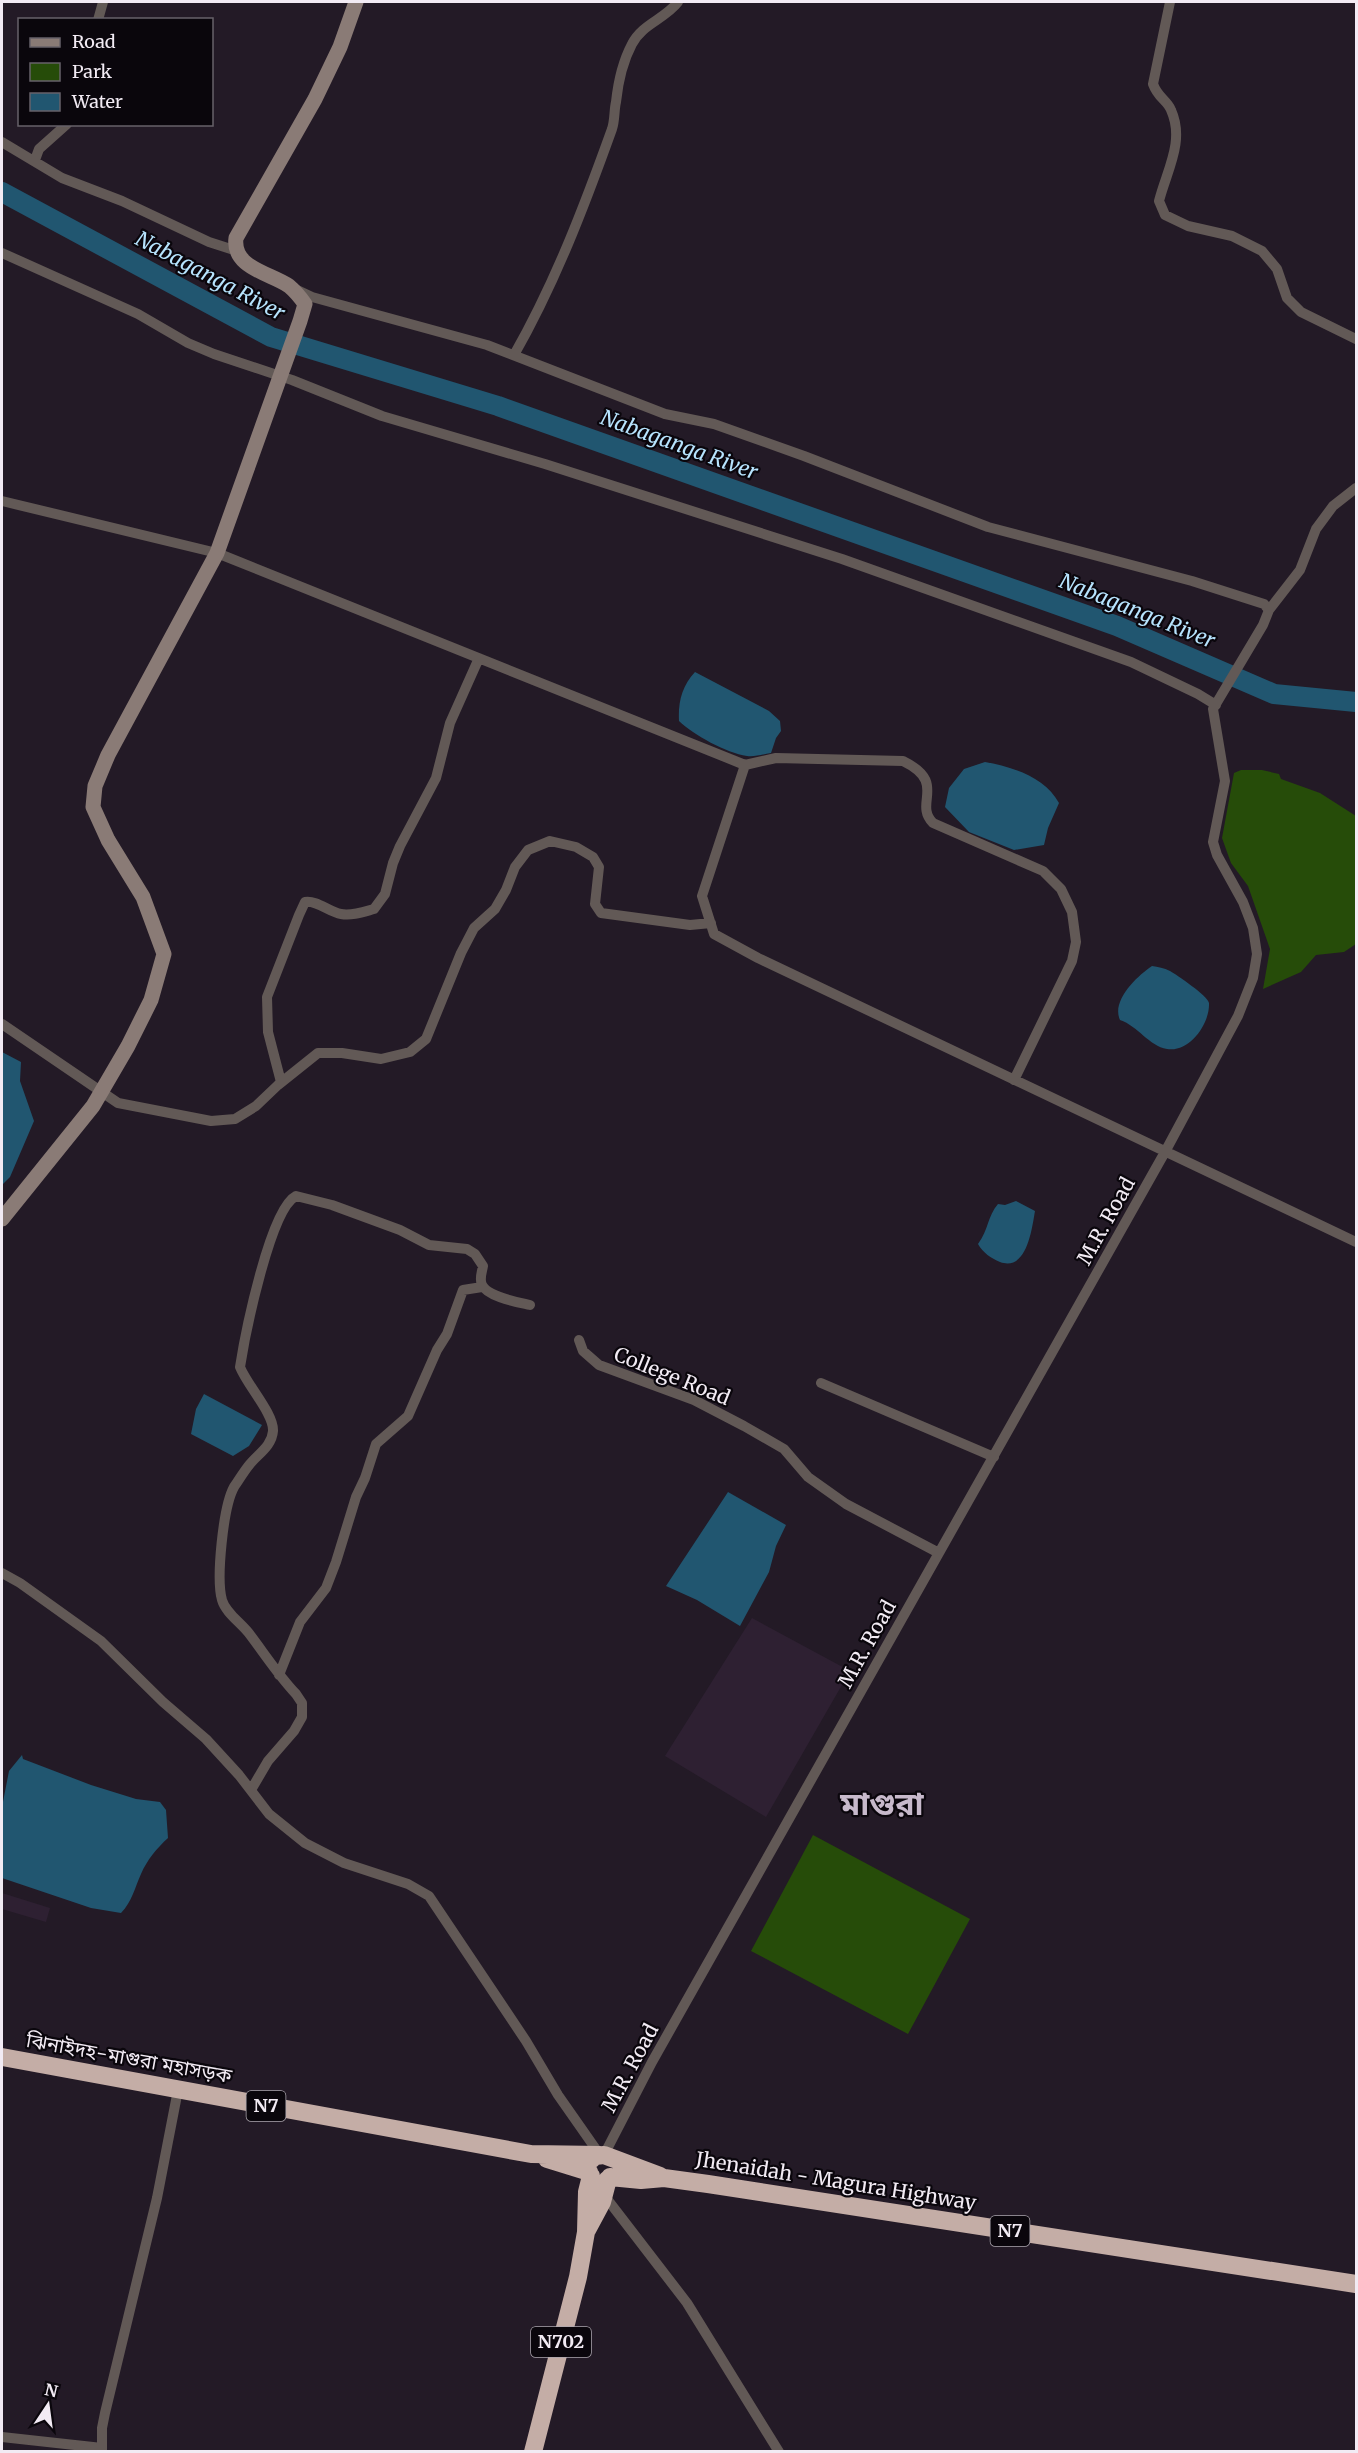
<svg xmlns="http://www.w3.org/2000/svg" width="1358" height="2453" font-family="Merriweather,'Noto Sans Bengali',serif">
	<rect width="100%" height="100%" fill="#231a26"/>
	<path fill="#2e2032" d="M752,1618L850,1671L766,1817L665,1756Z
		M2,1893L50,1908L46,1922L2,1909Z"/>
	<path fill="#264c09" d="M1241,770H1262L1279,774L1281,779L1320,793L1356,816V944L1344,952L1316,955L1301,972L1263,989L1270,949L1248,886L1231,863L1222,838L1234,773Z
		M813,1835L970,1919L908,2034L751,1951Z"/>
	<path fill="#215670" d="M695,672L769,711L780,721L781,731L776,738L771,753C764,754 755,757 747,756C726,753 694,735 679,721C678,702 682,686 695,672Z
		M985,762C1013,767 1045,777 1059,803L1048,828L1044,845L1014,850L969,832L945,807L949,788L964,769Z
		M1152,966C1158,967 1164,968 1170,971C1177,975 1208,996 1209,1003C1210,1024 1189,1053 1167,1049C1149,1046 1138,1026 1120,1020C1111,1001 1137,976 1152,966Z
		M2,1052L21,1062L20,1081L34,1121L10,1177L2,1185Z
		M1016,1201L1035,1211C1032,1228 1027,1272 1000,1262C991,1258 983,1253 978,1244C989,1229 987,1217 998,1204L1005,1205Z
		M204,1394L262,1425L249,1446L233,1456L191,1434L196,1409Z
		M728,1492L786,1525L776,1546L769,1572L740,1626L697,1600L666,1586Z
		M22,1755L23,1759L91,1785L136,1799L160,1802L166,1810L168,1838C157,1848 147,1860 141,1874C135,1887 132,1902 121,1913L91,1908L2,1878V1807L9,1771Z"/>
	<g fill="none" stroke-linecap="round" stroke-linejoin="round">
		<path stroke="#215670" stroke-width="20" d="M2,192L271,337L498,406L1117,626L1274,694L1356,702"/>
		<path stroke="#625956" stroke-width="10" d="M1170,2L1153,84C1158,98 1167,100 1171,110C1185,141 1167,170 1159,201L1165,215L1188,226L1232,236L1262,251L1277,269L1287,298L1301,312L1356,339
			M98,20L103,2
			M2,142L62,178L122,201L209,242L237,251
			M35,160L39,149L67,124
			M2,253L138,314L188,343L214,354L292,380L382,416L545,464L842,559L1131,662L1198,694L1216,705
			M295,289L312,297L487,345L665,414L714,424L804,456L988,527L1192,581L1264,604L1269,610
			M514,355C555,283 584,207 612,129C615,120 614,110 616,102C618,83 623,61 632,44C642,24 665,19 678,2
			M2,501L217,553L745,765L702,896L714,934L758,958L1356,1242
			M745,765L776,758L903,761C948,783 913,803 933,823L1043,871L1061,889L1072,912L1076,942L1072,961L1014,1080
			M2,1024L118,1103L211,1121L235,1119L256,1106L278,1085L318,1053H342L381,1059L410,1052L426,1039L461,953L474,928L495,909L506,890L515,867L528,850L550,841L576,847L593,857L599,867L595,904L601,913L690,925L711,923
			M281,1082L268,1032L267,997L299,915L305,902C317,900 329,912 341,914C352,916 363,912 374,909L385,894L393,863L400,846L436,778L450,723L479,658
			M579,1340L583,1351L599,1365L694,1400L744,1426L784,1449L808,1477L846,1504L939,1553
			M821,1383L994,1457
			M2,1573L20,1583L101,1641L163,1702L206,1739L239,1775L269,1814L305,1843L344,1863L408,1884L429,1896L526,2041L558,2095L600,2155
			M279,1675L300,1622L326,1588L336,1562L356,1497L365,1478L376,1444L408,1416L437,1350L447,1334L463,1290L482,1287
			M251,1790L268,1761L294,1731L302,1717V1703L296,1694C279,1676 266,1656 251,1636C243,1624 226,1614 222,1600C216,1579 223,1507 234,1487C239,1480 244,1471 250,1464C258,1454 272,1446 273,1431C274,1414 247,1385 240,1367C245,1335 270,1209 296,1196L332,1205L400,1230L429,1245L467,1249L475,1254L483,1266C482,1272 479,1279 482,1285C488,1297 517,1302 530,1305
			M604,2155L652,2062L1165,1152L1238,1016L1253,978L1257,954L1253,928L1243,902L1217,855L1213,842L1225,781L1213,709L1263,625L1269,610L1300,570L1316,529L1333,506L1356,488
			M604,2195L687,2303L779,2452
			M2,2437L102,2448
			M102,2452V2428L105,2413L157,2198L178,2090"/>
		<path stroke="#8a7b76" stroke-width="15" d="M2,1219L93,1106L128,1046L151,1000L164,954L143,897L108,840L93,807L95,786L108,755L217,553L300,321L305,304C300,297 295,291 289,286C270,273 232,268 236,238L315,99L340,47L356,2"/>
		<path stroke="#c4ada6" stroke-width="18" d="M2,2057L531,2154L600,2155
			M547,2159L589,2172
			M591,2160L595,2156L604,2155L660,2176
			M610,2177L641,2180L664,2178L708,2184L1356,2284
			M587,2230L602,2202L608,2179
			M533,2452L578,2277L586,2232L587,2192L591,2176"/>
	</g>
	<g text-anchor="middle" stroke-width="4.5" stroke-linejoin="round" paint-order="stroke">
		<g fill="#0a060c" stroke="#aca6ae" stroke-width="1.5">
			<rect x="246.5" y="2091" width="39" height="30" rx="4.5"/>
			<rect x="990.5" y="2216" width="39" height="30" rx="4.5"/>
			<rect x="531" y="2327" width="60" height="30" rx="4.5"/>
		</g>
		<g font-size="18" font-weight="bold" fill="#f2ebf4">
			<text x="266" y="2112">N7</text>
			<text x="1010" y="2237">N7</text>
			<text x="561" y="2348">N702</text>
		</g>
		<g font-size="20" fill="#f2ebf4" stroke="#0a060c">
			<text transform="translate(1106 1221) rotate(-61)" y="7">M.R. Road</text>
			<text transform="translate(672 1376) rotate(22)" y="7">College Road</text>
			<text transform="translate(867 1644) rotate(-61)" y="7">M.R. Road</text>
			<text transform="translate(129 2058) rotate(10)" y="7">ঝিনাইদহ-মাগুরা মহাসড়ক</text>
			<text transform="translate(630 2068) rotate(-62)" y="7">M.R. Road</text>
			<text transform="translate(836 2181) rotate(9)" y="7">Jhenaidah - Magura Highway</text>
		</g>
		<g font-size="21" font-style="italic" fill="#b7e4fe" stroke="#0a060c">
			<text transform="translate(210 276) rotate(28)" y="7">Nabaganga River</text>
			<text transform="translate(679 445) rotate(20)" y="7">Nabaganga River</text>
			<text transform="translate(1137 611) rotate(22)" y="7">Nabaganga River</text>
		</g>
		<g font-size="32" font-weight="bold" fill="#c7b9cb" stroke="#0a060c">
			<text x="882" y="1815">মাগুরা</text>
		</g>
	</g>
	<rect width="1358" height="2453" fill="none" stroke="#f2ebf4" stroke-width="6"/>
	<rect x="18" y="18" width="195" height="108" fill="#0a060c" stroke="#676269" stroke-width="1.5"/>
	<rect x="30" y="38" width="30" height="9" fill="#8a7b76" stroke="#676269" stroke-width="1.5"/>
	<text x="72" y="48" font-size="18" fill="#f2ebf4">Road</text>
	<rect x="30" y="63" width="30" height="18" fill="#264c09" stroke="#676269" stroke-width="1.5"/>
	<text x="72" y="78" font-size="18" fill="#f2ebf4">Park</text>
	<rect x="30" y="93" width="30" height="18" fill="#215670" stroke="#676269" stroke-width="1.5"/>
	<text x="72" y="108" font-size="18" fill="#f2ebf4">Water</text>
	<g transform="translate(48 2405) rotate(13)" stroke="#0a060c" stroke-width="4.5" paint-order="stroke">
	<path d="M0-4.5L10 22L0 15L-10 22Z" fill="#f2ebf4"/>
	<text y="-9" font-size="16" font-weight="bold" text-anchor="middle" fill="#f2ebf4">N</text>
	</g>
</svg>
